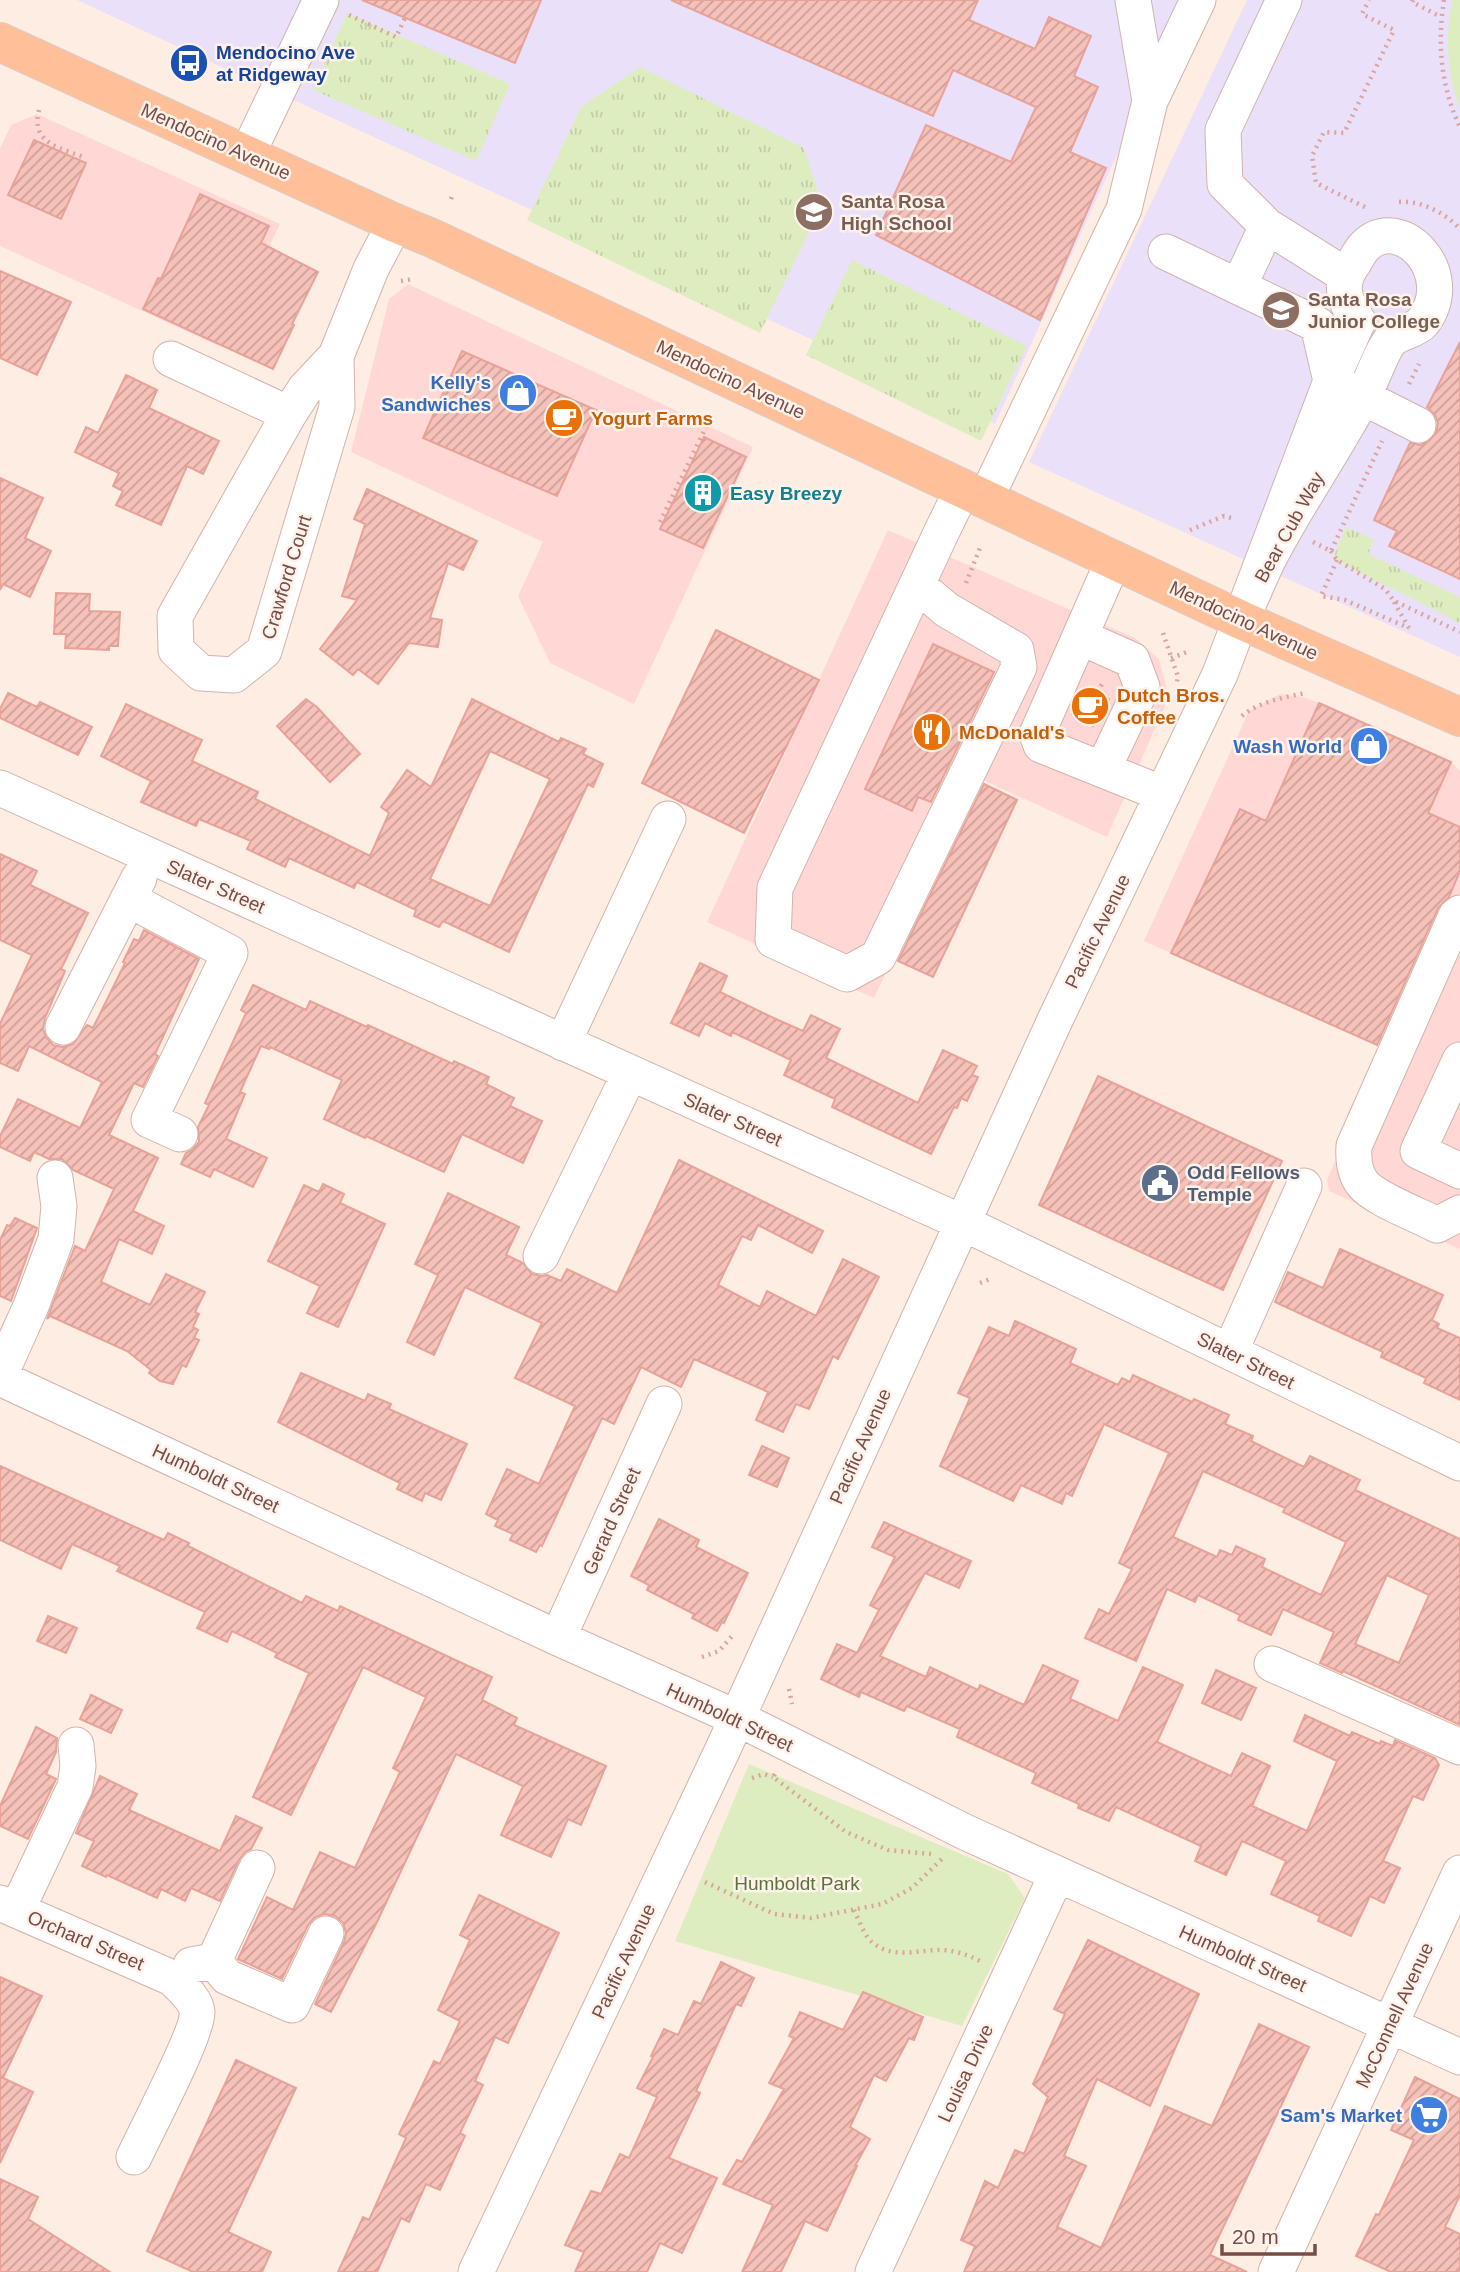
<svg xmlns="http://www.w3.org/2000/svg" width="1460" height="2272" font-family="Helvetica,sans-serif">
	<defs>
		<pattern id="grass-tufts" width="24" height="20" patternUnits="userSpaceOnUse" patternTransform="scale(1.75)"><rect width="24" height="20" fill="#deedc0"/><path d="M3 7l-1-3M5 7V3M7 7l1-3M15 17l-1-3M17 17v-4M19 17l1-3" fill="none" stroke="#c2cda6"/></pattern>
		<pattern id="building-hatch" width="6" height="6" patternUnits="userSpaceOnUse" patternTransform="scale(1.75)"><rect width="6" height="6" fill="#f5c1b9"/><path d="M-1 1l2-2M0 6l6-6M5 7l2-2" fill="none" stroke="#cb9f98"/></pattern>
	</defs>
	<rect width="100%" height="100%" fill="#feede3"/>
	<path fill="#ffd8d6" d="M37,114L280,224L221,347L0,246V148L11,125Z
		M408,284L753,447L634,704L550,663L518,596L543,542L351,452L389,299Z
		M888,530L1135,638L1159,659L1169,697L1107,837L979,778L874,998L707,922Z
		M1280,694L1303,697L1319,703L1451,762L1460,771V1249L1329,1191L1327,1180L1384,1048L1144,941L1249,711Z"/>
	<path fill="#eae0fa" d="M77,0H1187L995,424Z
		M1247,0H1460V657L1029,462Z"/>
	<path fill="url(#grass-tufts)" d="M347,13L510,84L476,161L313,90Z
		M640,67L804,148L822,205L760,333L527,220L581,107Z
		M852,260L1027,346L981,441L806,355Z
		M1346,527L1374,540L1368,554L1460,597V623L1333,559Z"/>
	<path fill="#deedc0" d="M1452,0H1460V109C1447,73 1445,38 1452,0Z
		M749,1764L1008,1874L1025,1898L962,2026L675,1941Z"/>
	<path fill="url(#building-hatch)" stroke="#e9a298" stroke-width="2" fill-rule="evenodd" d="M362,0H541L515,63Z
		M671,0H978L969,20L1035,49L1049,17L1091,36L1074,76L1098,87L1070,152L1106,168L1040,320L876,235L926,125L1011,162L1036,107L953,70L933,116Z
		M34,140L86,163L61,219L8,195Z
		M200,194L269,226L261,243L318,272L292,324L294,325L273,369L143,309L158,278L161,279Z
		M0,271L71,302L37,375L0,358Z
		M1460,342V579L1389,546L1397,531L1374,520L1410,443L1420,445L1428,442L1436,433L1438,423L1435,415L1427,407Z
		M462,351L596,410L557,496L423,438Z
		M126,375L157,390L149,408L219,441L203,474L187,466L161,525L116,505L123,491L113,486L119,473L75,452L86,427L98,433Z
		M704,437L746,457L703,548L660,529Z
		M0,478L43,498L25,538L51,551L30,597L3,584L0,590Z
		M367,489L477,541L463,570L448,563L430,618L442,620L438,647L409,643L378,684L358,669L353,675L320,649L357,600L342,596L365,524L354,519Z
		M56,593L90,594L89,611L120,612L118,646H109V650L65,648L66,634H54Z
		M716,630L819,680L744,833L642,783Z
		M933,644L994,672L931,802L918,797L912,811L865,789Z
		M1088,687L1109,699L1093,726L1072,714Z
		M8,693L37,707L40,702L92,727L78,755L0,718V709Z
		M306,699L317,707L360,754L330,782L277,726Z
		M472,699L559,742L561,738L586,749L583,754L603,764L593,787L588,784L509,952L443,921L439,927L414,916L416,910L357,882L354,888L289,858L285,867L247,849L251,841L199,819L196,826L141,802L151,781L101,756L126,704L202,740L192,761L258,792L255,799L370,856L389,813L381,807L407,770L431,787ZM490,751L550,779L490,906L430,879Z
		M1319,703L1451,762L1428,813L1460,827V871L1449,897L1438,908L1377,1045L1171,953L1240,809L1266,821Z
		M984,784L1017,800L933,977L898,961Z
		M0,854L37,871L30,885L88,913L61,969L65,971L45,1018L43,1029L46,1037L53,1045L63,1047L73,1044L87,1025L93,1028L125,963L123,962L134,939L139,941L144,930L199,959L155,1054L158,1056L143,1087L134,1083L109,1135L158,1158L133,1211L164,1226L152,1254L119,1239L101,1282L150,1305L166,1274L205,1292L195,1312L199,1314L193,1327L198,1330L194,1338L199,1340L186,1367L182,1365L173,1384L160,1381L149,1373L151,1370L127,1351L50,1316L47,1319L75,1246L85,1251L114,1189L73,1170L62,1159H49L34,1152L30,1161L0,1147V1136L18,1099L80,1128L102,1082L29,1046L18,1071L0,1063V1024L32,955L0,940Z
		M700,963L727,976L720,992L778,1020L803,1031L811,1015L840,1029L826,1058L918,1103L943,1050L977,1066L972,1075L978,1077L967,1101L961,1098L957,1108L954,1107L931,1154L832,1107L835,1099L784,1075L791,1060L732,1032L731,1036L705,1023L699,1036L671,1023Z
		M253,985L306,1010L310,1001L367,1027L368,1025L453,1064L454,1061L489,1077L486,1084L514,1098L510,1106L542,1121L523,1163L462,1134L444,1172L366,1136L365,1138L324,1119L342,1080L270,1047L269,1049L261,1046L240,1092L245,1094L226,1139L267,1158L253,1187L214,1169L210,1177L181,1164L186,1153L192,1150L199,1142L198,1127L209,1105L205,1103L246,1013L241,1010Z
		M1098,1076L1282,1161L1223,1290L1039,1205Z
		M679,1160L823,1231L812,1253L758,1225L751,1240L742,1236L718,1285L760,1307L767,1291L816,1316L843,1259L879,1277L838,1359L833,1356L809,1409L796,1404L783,1432L756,1420L768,1392L694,1359L681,1387L641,1367L614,1424L602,1418L542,1546L540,1545L536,1552L510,1540L513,1534L495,1526L498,1520L486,1514L507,1469L539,1484L575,1406L515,1378L542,1323L465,1287L434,1355L407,1342L438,1275L415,1264L448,1193L519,1227L506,1255L523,1263L532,1274L542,1276L547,1275L561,1281L567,1269L617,1293Z
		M323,1184L344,1194L340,1203L385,1224L338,1327L307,1313L320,1286L268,1261L304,1185L319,1192Z
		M15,1218L37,1228L11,1301L0,1296V1240L7,1225L10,1226Z
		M1340,1249L1443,1295L1432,1320L1439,1324L1437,1328L1460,1338V1400L1424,1383L1426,1378L1381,1357L1383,1352L1275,1302L1288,1272L1323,1288Z
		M1015,1321L1076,1349L1070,1363L1118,1385L1122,1378L1130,1382L1133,1375L1192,1402L1194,1399L1229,1415L1225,1424L1253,1436L1251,1441L1304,1467L1310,1456L1360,1480L1355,1490L1460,1539V1725L1343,1671L1342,1673L1320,1663L1334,1632L1283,1609L1271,1635L1238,1620L1240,1615L1198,1595L1195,1602L1167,1589L1136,1661L1085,1638L1099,1609L1109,1614L1132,1569L1119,1563L1169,1453L1104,1424L1072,1496L1066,1493L1062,1504L1021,1485L1013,1501L940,1466L970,1398L958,1393L989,1327L1009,1336ZM1203,1471L1285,1508L1283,1512L1346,1542L1321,1595L1262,1567L1265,1559L1236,1546L1232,1555L1220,1550L1217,1557L1173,1537ZM1387,1575L1429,1595L1399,1663L1355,1644Z
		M301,1373L365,1401L368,1394L391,1404L389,1409L467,1444L441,1500L425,1493L422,1501L397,1489L400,1483L278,1422Z
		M762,1446L789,1458L777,1487L749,1475Z
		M0,1466L164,1540L168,1533L189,1543L188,1546L302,1603L306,1596L338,1611L340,1606L492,1677L482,1700L517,1718L514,1725L606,1766L581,1825L568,1819L551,1857L501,1835L523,1786L456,1754L376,1924L331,2012L315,2004L344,1942L346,1933L343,1923L335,1916L324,1914L315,1917L308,1925L282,1979L240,1960L238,1959L267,1897L293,1910L320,1852L355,1868L400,1772L393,1768L426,1697L363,1667L291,1815L253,1797L309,1673L275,1657L277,1653L232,1631L227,1642L197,1628L205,1612L117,1571L120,1566L72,1544L61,1569L0,1540Z
		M659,1519L699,1540L696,1547L748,1573L724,1623L722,1622L717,1631L692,1618L694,1614L647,1590L649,1585L631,1576Z
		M884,1522L971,1561L959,1588L925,1573L880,1656L926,1677L930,1667L978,1690L980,1685L1024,1705L1043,1665L1078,1681L1070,1699L1118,1721L1143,1667L1183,1685L1157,1742L1231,1776L1242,1753L1270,1766L1252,1806L1307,1831L1337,1761L1294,1741L1305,1715L1350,1736L1352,1732L1380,1744L1381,1741L1393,1746L1395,1740L1435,1758L1439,1765L1423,1800L1413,1796L1383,1861L1400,1868L1384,1903L1370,1896L1351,1936L1318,1921L1320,1916L1271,1894L1286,1861L1242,1841L1226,1875L1195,1861L1201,1846L1116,1807L1109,1821L1078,1808L1079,1804L1032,1783L1036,1773L957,1737L960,1729L907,1706L904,1711L861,1692L859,1697L821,1679L837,1644L857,1653L879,1610L870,1605L895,1557L872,1547Z
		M48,1616L77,1628L66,1653L37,1641Z
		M1216,1670L1256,1688L1241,1720L1202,1703Z
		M91,1695L122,1710L111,1733L80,1719Z
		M36,1727L57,1738L56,1752L46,1774L56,1779L28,1839L0,1826V1806Z
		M100,1776L137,1794L129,1810L220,1851L236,1816L262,1828L251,1849L245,1852L239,1860L220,1901L191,1888L185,1901L161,1889L157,1898L107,1875L106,1877L82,1866L94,1841L76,1833Z
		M479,1895L559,1933L508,2043L495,2037L475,2081L483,2085L460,2133L465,2136L440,2190L426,2184L409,2222L401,2218L377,2272H338L363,2217L369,2220L406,2138L399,2134L434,2061L440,2064L460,2021L438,2010L470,1940L460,1935Z
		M1088,1940L1199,1994L1150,2106L1097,2079L1064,2156L1086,2166L1057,2227L1101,2248L1165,2106L1212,2126L1259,2024L1309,2047L1210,2255L1247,2272H964L975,2246L961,2240L985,2181L998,2188L1015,2150L1024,2154L1048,2097L1033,2084L1065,2014L1054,2009Z
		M721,1962L754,1978L741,2006L736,2004L696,2091L700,2093L669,2158L717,2178L682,2253L660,2243L647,2272H575L584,2252L565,2245L591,2191L601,2194L620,2154L629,2158L657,2097L637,2088L653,2057L651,2056L664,2029L678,2035L694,2001L701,2004Z
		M0,1977L42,1996L3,2078L33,2092L0,2163Z
		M863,1992L923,2017L914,2040L909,2038L886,2081L874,2075L850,2127L870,2139L855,2166H857L827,2231L805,2221L781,2272H742L773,2205L723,2184L737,2160L742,2162L784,2089L769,2083L794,2038L789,2036L800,2012L843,2030Z
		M236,2060L296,2088L228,2232L271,2252L262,2272H193L147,2251Z
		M1415,2077L1460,2099V2195L1445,2227L1460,2234V2272H1391L1356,2256L1376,2214L1379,2215L1414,2140L1391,2130Z
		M0,2179L38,2197L28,2219L110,2272H0Z"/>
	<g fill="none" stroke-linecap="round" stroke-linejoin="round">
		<g stroke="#d2b3ab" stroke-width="37">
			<path id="minor" d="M1284,0L1223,130L1225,184L1267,226L1345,275
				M1150,101L1198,0
				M247,155L321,0
				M1166,252L1318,325L1331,381
				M1239,286L1267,226
				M336,356L337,407L264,651L234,675L201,673L176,650L175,616L289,414L305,389L336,356L371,269L395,223
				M171,359L289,414
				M1343,387L1418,425
				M986,498L1124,209L1150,101L1133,0
				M1114,559L1037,734L1041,745L1163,794
				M917,585L947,610L1016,650L1019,667L878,957L847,974L773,940L775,888L942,531L963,488
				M1080,637L1132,660L1142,687L1103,769
				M0,788L961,1222L1460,1463
				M128,899L230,953L149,1120L180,1134
				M1460,913L1456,916L1354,1146C1353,1160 1354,1173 1363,1184C1375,1199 1419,1215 1437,1225L1460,1213
				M63,1027L139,878
				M563,1043L668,819
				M1460,1060L1418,1151L1460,1171
				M541,1256L630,1073
				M1230,1352L1304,1186
				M0,1375L31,1306L56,1239L59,1206L55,1178
				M0,1378L558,1638L737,1718L965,1832L1460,2057
				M558,1638L664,1404
				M1272,1664L1460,1747
				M0,1903L172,1978C181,1987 196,1999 197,2012C199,2031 145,2133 134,2157
				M17,1910L75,1787L78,1766L76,1745
				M214,1961L227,1977L292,2005L326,1934
				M191,1965L214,1961L257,1868
				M476,2272L723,1749L1055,1020L1220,674L1331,381L1358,321C1344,302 1338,284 1353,264C1357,258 1360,251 1365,246C1400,211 1460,273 1423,322C1415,331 1400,332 1391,340C1383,348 1370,384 1363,397C1333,453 1296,505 1267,562C1258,581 1250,601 1241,620
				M873,2272L1057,1874
				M1276,2272L1460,1873"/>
		</g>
		<g stroke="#d9cdcb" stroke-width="40">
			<path id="major" d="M0,42L395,223L432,238L1241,620L1460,717"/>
		</g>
		<path stroke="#dba49c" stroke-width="4.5" stroke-dasharray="2 5" stroke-linecap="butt" d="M1413,0L1412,2L1441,17
			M1444,0C1437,43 1441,88 1460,127
			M349,15L396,37L405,18
			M39,110C30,144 61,148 86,158
			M451,199L453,194
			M1399,202C1421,200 1445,213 1460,229
			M1365,207L1316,183L1312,156L1324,132L1344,133L1394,30L1362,14L1369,0
			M401,281L413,279
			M1409,384L1419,364
			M660,522L709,421
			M1190,530L1224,516L1231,518
			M1313,542L1331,551L1382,441
			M1331,551L1337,560L1385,589L1394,601L1460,632
			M1337,560L1321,596L1345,600L1409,628
			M966,583L980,548
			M1394,602L1409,628
			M1163,633L1178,677L1177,682
			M1171,658L1187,652
			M1097,692L1104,681
			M1242,716C1258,702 1285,697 1306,693
			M980,1283L993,1278
			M702,1657L719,1651L733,1635
			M789,1689L792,1704
			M775,1774L773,1777L846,1832L888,1850L931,1854
			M752,1778L764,1774L773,1777
			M705,1882L774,1914L811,1918L882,1904L912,1888L944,1857
			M854,1910C859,1920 864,1936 873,1943C894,1960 921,1949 943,1950C957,1951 968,1955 980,1961"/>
		<use href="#minor" stroke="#fff" stroke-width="35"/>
		<use href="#major" stroke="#ffbf99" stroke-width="38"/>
	</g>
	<defs>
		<g id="bus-disc" transform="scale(2.0125)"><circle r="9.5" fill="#1a4fb4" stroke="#fff2eb"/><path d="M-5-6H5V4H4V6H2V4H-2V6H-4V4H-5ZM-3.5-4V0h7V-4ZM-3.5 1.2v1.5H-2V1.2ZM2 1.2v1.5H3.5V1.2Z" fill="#fff"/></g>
		<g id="school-disc" transform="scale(2.0125)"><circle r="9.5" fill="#8d6e63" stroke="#fff2eb"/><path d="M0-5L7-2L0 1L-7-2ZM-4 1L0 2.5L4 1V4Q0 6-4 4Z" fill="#fff"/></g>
		<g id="university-disc" transform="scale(2.0125)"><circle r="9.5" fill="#8d6e63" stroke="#fff2eb"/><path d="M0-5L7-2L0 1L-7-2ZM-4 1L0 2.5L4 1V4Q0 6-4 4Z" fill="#fff"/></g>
		<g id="shop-disc" transform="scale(2.0125)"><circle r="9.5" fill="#3f7fe0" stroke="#fff2eb"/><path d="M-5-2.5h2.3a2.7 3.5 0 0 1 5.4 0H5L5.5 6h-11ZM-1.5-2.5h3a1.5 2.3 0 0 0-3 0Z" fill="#fff"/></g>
		<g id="cafe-disc" transform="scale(2.0125)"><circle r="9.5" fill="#e8710a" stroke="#fff2eb"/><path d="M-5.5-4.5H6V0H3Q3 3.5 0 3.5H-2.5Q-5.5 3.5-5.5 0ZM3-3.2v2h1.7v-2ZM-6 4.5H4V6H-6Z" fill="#fff"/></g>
		<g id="building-disc" transform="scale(2.0125)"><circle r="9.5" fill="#0f9aa8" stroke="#fff2eb"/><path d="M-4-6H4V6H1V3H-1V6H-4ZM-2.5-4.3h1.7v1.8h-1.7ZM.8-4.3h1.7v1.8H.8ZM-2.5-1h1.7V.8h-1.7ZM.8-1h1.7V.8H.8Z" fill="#fff"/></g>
		<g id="restaurant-disc" transform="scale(2.0125)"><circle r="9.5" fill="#e8710a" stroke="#fff2eb"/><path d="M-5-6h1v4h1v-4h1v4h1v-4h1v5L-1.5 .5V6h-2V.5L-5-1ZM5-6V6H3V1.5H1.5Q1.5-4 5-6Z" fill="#fff"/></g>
		<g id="civic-disc" transform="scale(2.0125)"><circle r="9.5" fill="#5c6f8a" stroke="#fff2eb"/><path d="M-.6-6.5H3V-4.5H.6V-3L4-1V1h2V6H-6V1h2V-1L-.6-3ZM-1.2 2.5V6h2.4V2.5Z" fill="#fff"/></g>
		<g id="supermarket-disc" transform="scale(2.0125)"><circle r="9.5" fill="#3f7fe0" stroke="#fff2eb"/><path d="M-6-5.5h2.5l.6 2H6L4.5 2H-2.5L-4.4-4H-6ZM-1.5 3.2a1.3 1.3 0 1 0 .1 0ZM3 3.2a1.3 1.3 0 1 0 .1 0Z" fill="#fff"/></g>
	</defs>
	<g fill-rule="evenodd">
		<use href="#bus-disc" x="189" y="63"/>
		<use href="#school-disc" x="814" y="212"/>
		<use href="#university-disc" x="1281" y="310"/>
		<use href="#shop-disc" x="518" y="393"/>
		<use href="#cafe-disc" x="564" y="418"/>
		<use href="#building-disc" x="703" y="493"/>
		<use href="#cafe-disc" x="1090" y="706"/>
		<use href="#restaurant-disc" x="932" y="732"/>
		<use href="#shop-disc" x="1369" y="746"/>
		<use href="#civic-disc" x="1160" y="1183"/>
		<use href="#supermarket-disc" x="1429" y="2115"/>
	</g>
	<g text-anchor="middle" stroke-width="5" stroke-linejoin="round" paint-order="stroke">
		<g font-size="19" font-weight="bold" fill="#164399" stroke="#fff2eb" text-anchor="start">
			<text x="216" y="59">Mendocino Ave<tspan x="216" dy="22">at Ridgeway</tspan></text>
		</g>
		<g font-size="19" fill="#784c47" stroke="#fff2eb">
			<text transform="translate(216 141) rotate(24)" y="7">Mendocino Avenue</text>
			<text transform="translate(731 379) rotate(25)" y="7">Mendocino Avenue</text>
			<text transform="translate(1289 527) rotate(-61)" y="7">Bear Cub Way</text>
			<text transform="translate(286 577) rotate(-73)" y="7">Crawford Court</text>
			<text transform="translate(1244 620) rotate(25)" y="7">Mendocino Avenue</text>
			<text transform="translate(216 886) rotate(24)" y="7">Slater Street</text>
			<text transform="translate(1097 931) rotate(-64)" y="7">Pacific Avenue</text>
			<text transform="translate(733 1119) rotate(24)" y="7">Slater Street</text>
			<text transform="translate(1246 1360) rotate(26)" y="7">Slater Street</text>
			<text transform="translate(860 1446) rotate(-66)" y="7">Pacific Avenue</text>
			<text transform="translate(216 1478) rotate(25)" y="7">Humboldt Street</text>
			<text transform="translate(611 1521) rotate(-66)" y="7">Gerard Street</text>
			<text transform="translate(730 1717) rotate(25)" y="7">Humboldt Street</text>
			<text transform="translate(86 1940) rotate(23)" y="7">Orchard Street</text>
			<text transform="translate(1243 1958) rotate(24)" y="7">Humboldt Street</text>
			<text transform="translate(623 1961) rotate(-65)" y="7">Pacific Avenue</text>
			<text transform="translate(1394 2015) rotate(-65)" y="7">McConnell Avenue</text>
			<text transform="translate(965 2073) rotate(-65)" y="7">Louisa Drive</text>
		</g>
		<g font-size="19" font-weight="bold" fill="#785e54" stroke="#fff2eb" text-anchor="start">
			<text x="841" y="208">Santa Rosa<tspan x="841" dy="22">High School</tspan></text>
			<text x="1308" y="306">Santa Rosa<tspan x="1308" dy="22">Junior College</tspan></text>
		</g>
		<g font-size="19" font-weight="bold" fill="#366cbe" stroke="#fff2eb" text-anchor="end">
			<text x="491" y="389">Kelly's<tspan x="491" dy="22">Sandwiches</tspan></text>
			<text x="1342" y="753">Wash World</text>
			<text x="1402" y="2122">Sam's Market</text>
		</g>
		<g font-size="19" font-weight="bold" fill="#c56008" stroke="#fff2eb" text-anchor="start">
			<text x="591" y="425">Yogurt Farms</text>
			<text x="1117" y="702">Dutch Bros.<tspan x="1117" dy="22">Coffee</tspan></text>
			<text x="959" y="739">McDonald's</text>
		</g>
		<g font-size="19" font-weight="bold" fill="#0d838f" stroke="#fff2eb" text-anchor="start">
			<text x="730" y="500">Easy Breezy</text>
		</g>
		<g font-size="19" font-weight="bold" fill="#4e5e75" stroke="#fff2eb" text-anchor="start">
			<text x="1187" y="1179">Odd Fellows<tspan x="1187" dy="22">Temple</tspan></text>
		</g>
		<g font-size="19" fill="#597339" stroke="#fff2eb">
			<text x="797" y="1890">Humboldt Park</text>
		</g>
	</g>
	<path d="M1222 2244v10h93v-10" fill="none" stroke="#784c47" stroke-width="3.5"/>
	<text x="1232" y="2244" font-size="21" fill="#784c47" stroke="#fff2eb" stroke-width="5" paint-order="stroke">20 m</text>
</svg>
